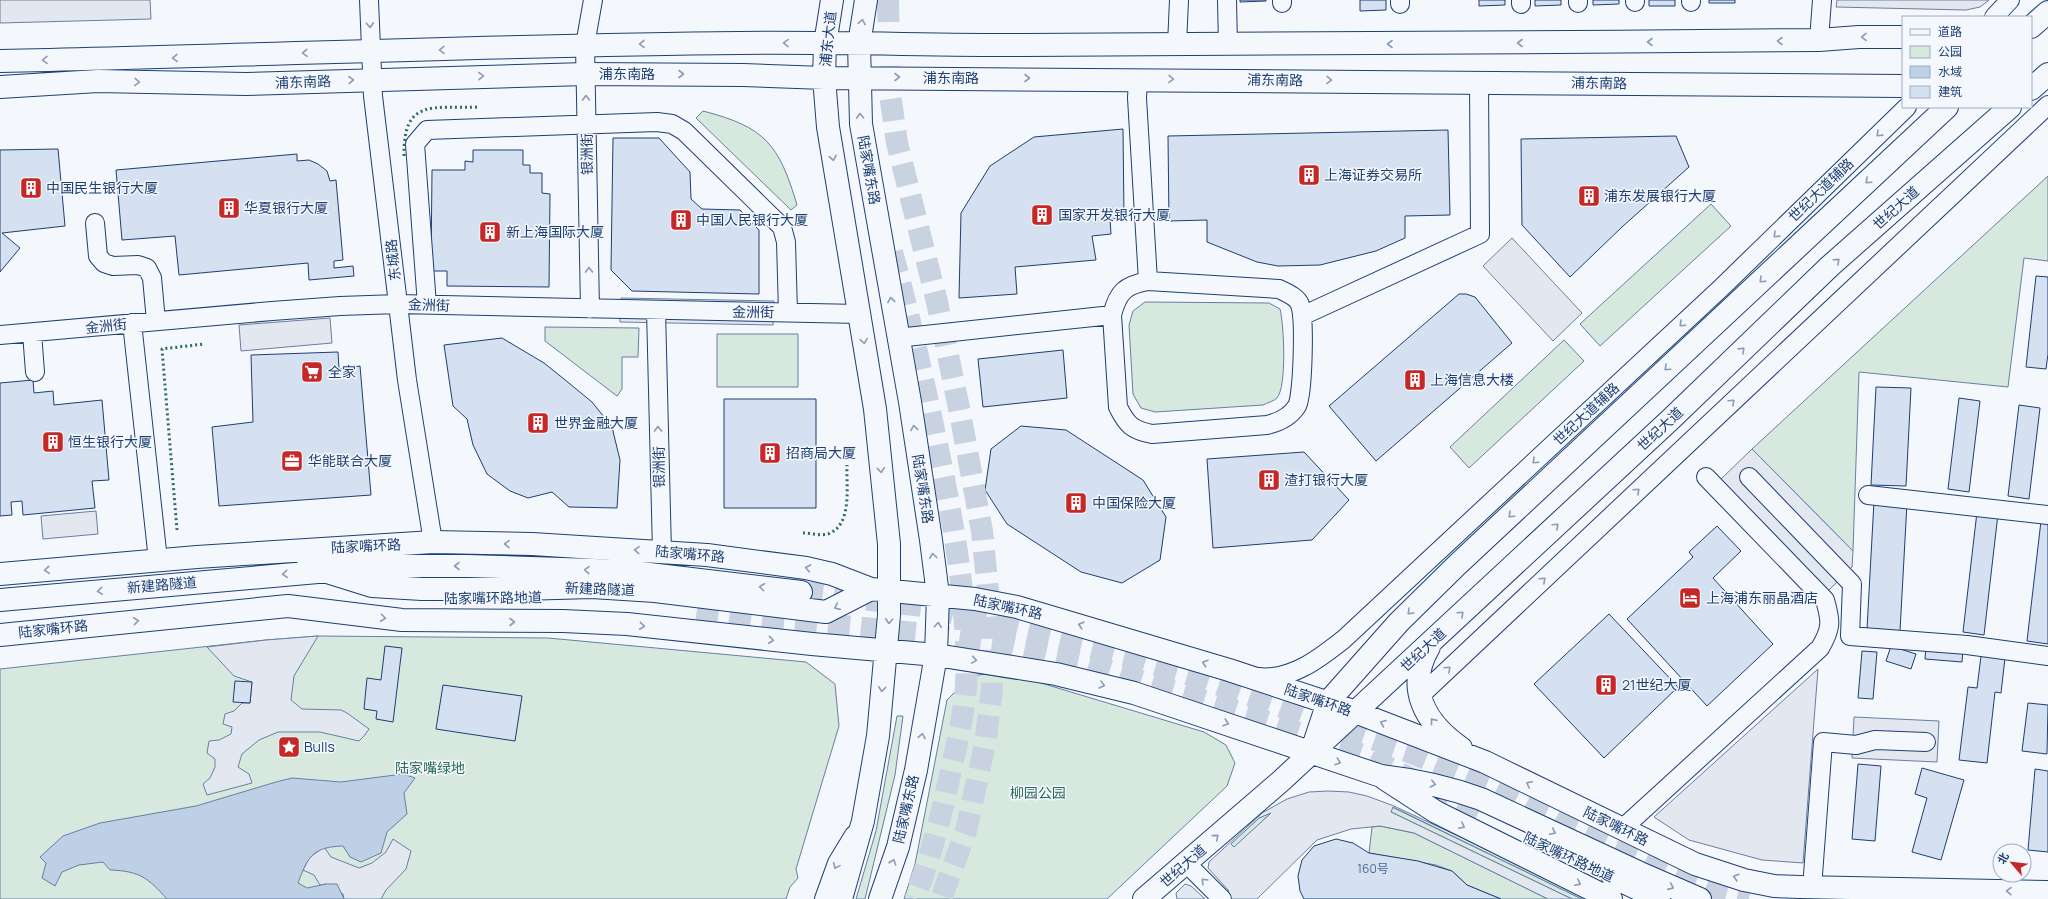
<svg xmlns="http://www.w3.org/2000/svg" width="2048" height="899" font-family="Manrope,'Noto Sans SC',sans-serif">
	<rect width="100%" height="100%" fill="#f4f7fb"/>
	<path fill="#d7e8df" stroke="#687fa3" d="M703,111C765,127 779,144 797,205L791,210L696,118Z
		M2048,176V261L2024,258L2008,387L1859,372L1853,551L1752,449Z
		M1711,204L1731,226L1600,346L1580,324Z
		M1145,302L1269,303L1280,309C1284,325 1287,386 1277,398C1274,401 1267,403 1263,405L1155,412L1141,408L1133,394L1129,325L1133,311Z
		M545,327L639,328L638,357H622V389L617,396L545,341Z
		M717,334H798V387H717Z
		M1564,340L1584,361L1469,468L1450,447Z
		M318,636L548,638L806,662L835,684L839,726L796,869L798,878L790,887L786,899H0V669L266,640Z
		M993,673L1031,680L1204,732L1226,745L1235,763L1227,786L1107,899H904L915,864L947,700L971,676Z
		M897,716H903L895,775L865,899H856L876,831Z
		M1392,807L1582,899H1572L1391,812Z
		M1272,812L1234,848L1230,844L1259,818Z
		M1380,826L1414,833L1548,899H1501L1467,885L1452,871L1436,865L1369,853L1372,827Z"/>
	<path fill="#e3e8f0" stroke="#687fa3" fill-rule="evenodd" d="M0,0H150L151,19L0,23Z
		M1837,0H1989L1980,7L1966,10L1836,7Z
		M1512,238L1582,313L1553,341L1483,266Z
		M621,298L774,301L773,325L620,322Z
		M330,318L332,343L241,351L239,325Z
		M1752,449L1853,551L1852,567L1828,591L1720,480Z
		M96,511L98,534L43,539L41,516Z
		M318,636L294,676L291,700L302,709L341,710L347,713L369,729L364,736L359,741L320,732H278L259,740L242,754L238,767L249,774L252,783L207,795L203,784L210,778L215,767V759L207,753L209,741L219,740L231,734L232,727L223,724L225,714L234,711L242,703H250L252,682L234,676L207,647L266,640Z
		M1818,669L1803,863L1762,860L1689,840L1654,817Z
		M1854,717L1939,721L1937,762L1852,758Z
		M1328,791L1349,792L1367,796L1394,806L1593,899H1582L1393,807L1391,812L1572,899H1548L1414,833L1380,826L1351,829L1317,840L1257,899H1222L1229,891L1208,868L1209,862L1262,813L1287,799L1309,792ZM1271,813L1234,847L1231,844L1259,818Z
		M393,839L411,851L406,869L386,890L381,899H344L343,894L326,884L320,885L314,875L303,870L309,858L324,847L331,857L359,868L372,863L386,852Z
		M1185,884L1191,886L1205,899H1177L1176,893Z"/>
	<path fill="#bed0e5" stroke="#687fa3" d="M403,774L415,778L404,793L407,814L387,832L381,853L361,862L350,857L343,846C313,847 308,856 298,883L307,888L326,884H337L344,899H167C148,878 140,871 110,870L103,862L79,865L62,872L55,886L42,878L46,863L40,857L63,836L100,823L196,806L276,782L292,778L341,782Z"/>
	<path fill="#d5e0f0" stroke="#1d3f73" d="M1240,0H1266V1L1240,2Z
		M1360,0H1386V10L1360,11Z
		M1479,0H1505V5L1479,6Z
		M1535,0H1561V5L1535,6Z
		M1593,0H1619V4L1593,5Z
		M1649,0H1675V6H1649Z
		M1709,0H1735V3H1709Z
		M1123,129L1124,218L1110,219L1111,234L1092,236L1096,260L1015,267L1017,294L959,298L961,213L990,166L1034,137Z
		M1448,130L1450,215L1405,216V238L1376,251L1320,265L1278,266L1257,262L1207,242V220L1169,221L1168,136Z
		M1676,136L1689,167L1622,227L1570,277L1522,225L1521,139Z
		M613,138H659L690,172L691,199L702,209L740,210L759,230V294L632,291L611,270Z
		M58,149L65,226L2,233L20,248L0,272V150Z
		M473,150H523V165H530V173H542V193L550,194L549,287L447,286V271H431L432,170H465V161L473,162Z
		M297,154V161L309,160L318,164L327,171L330,181L336,180L343,260L334,261V268L353,266L354,276L309,280L308,263L179,275L175,236L122,240L116,170Z
		M2036,276L2048,277V354L2046,369L2026,367Z
		M1459,294H1466L1475,297L1512,343L1376,461L1329,406Z
		M502,338L544,363L564,379L592,402L612,427L620,460L617,508L569,507L552,492L528,498L510,491L487,474L473,445L467,419L453,406L444,345Z
		M1063,350L1067,398L983,407L978,359Z
		M338,352L339,369L360,366L371,495L219,506L212,427L253,422L251,355Z
		M33,380L34,393L53,391L54,405L102,400L109,480L92,481L95,508L23,515L22,501L11,502L12,515L0,516V383Z
		M1876,387L1911,388L1906,486L1871,485Z
		M1959,398L1980,401L1969,492L1948,489Z
		M724,399H816V508H724Z
		M2019,405L2040,408L2029,499L2008,496Z
		M1021,426L1066,430L1143,480L1166,517L1160,560L1122,583L1081,572L1007,524L985,490L991,449Z
		M1304,452L1349,500L1312,540L1213,548L1207,459Z
		M1874,501L1907,503L1900,631L1867,629Z
		M1977,512L1998,514L1984,635L1963,632Z
		M2041,521L2048,522V644L2027,641Z
		M1717,526L1741,551L1713,578L1773,644L1707,706L1627,619L1693,557L1689,552Z
		M1609,614L1678,687L1604,758L1534,684Z
		M385,646L402,648L393,722L376,719L377,711L364,709L367,678L381,680Z
		M1891,646L1916,654L1911,669L1886,661Z
		M1926,646L1963,649L1962,662L1925,659Z
		M1862,651L1877,652L1873,699L1858,698Z
		M1981,656L2005,658L2001,693L1995,692L1987,763L1959,760L1968,687L1977,688Z
		M235,681L252,682L250,703L233,702Z
		M443,685L522,696L515,741L436,729Z
		M2028,703L2048,705L2047,754L2022,751Z
		M1858,764L1881,766L1875,841L1852,839Z
		M1922,768L1964,780L1941,860L1912,852L1927,798L1915,794Z
		M2035,769L2048,771V852L2028,850Z
		M1336,839L1353,843L1369,853L1418,861L1452,871L1467,885L1501,899H1304L1300,891L1298,876L1302,860L1314,846Z"/>
	<g fill="none" stroke-linecap="round" stroke-linejoin="round">
		<path stroke="#c9d2e0" stroke-width="22" stroke-dasharray="22 11" stroke-linecap="butt" d="M888,0L890,94L897,143L937,302L960,413L982,531L992,630V690L985,744L966,831L941,899
			M892,252C910,317 924,383 938,449C954,527 969,607 966,686C964,713 958,740 952,765C942,812 932,855 914,899
			M801,592L922,606L1130,657L1197,677L1409,752L1494,787L1690,881L1714,891L1749,899
			M697,609L778,620L927,634L1013,647L1087,664L1249,715L1368,757L1480,814"/>
		<g stroke="#1d3f73" stroke-width="20">
			<path id="minor" d="M369,0L373,96L398,304L407,380L433,542
				M1227,0L1228,45
				M1282,0V3
				M1400,0V4
				M1635,0V2
				M1691,0V2
				M1578,3V0
				M1521,4V0
				M1994,17L2010,0
				M1819,40L1822,0
				M1177,45L1179,0
				M1138,79L1137,98L1148,281C1125,285 1118,292 1112,315L1118,407C1127,425 1132,430 1152,434L1267,425C1280,422 1290,417 1297,406C1303,395 1305,318 1300,305C1298,297 1285,292 1279,289L1148,281
				M95,223L98,256L104,263L113,266L138,265L147,268L152,278L156,321
				M427,305L415,144L427,130L657,122L672,124L684,131L782,227L786,242L788,312
				M590,309L585,45L593,0
				M656,310L662,552
				M1302,316L1480,234L1479,82
				M132,323L158,560
				M32,333L35,372
				M0,335L272,311L340,306L398,304L860,314
				M897,338L1112,315
				M1749,477L1852,584L1850,636L1967,645L2048,656
				M1868,495L2048,515
				M1258,677C1291,681 1320,658 1344,639L1721,288L1907,107
				M1420,696L2048,105
				M1622,829L1820,648C1832,628 1831,621 1825,600L1706,477
				M1186,863L1222,899
				M1812,888L1823,742L1856,745L1875,740L1926,742
				M824,899L837,863L854,835"/>
		</g>
		<g stroke="#1d3f73" stroke-width="24">
			<path id="major" d="M832,0L825,44L824,78L828,127L875,409L889,544V615L878,736L863,821L841,899
				M866,0L859,44L861,124L910,402L931,540L938,595L936,655L916,770L898,847L880,899
				M2031,27L2048,12
				M0,61C247,56 493,45 740,43C835,42 929,45 1024,45C1289,45 1554,42 1819,40L1859,37H1903
				M0,87L98,81L246,84L585,74L743,75L824,78L1903,86
				M2031,89L2048,74
				M308,560L377,566H468L624,571L801,592
				M324,571L372,586L422,589H521L592,587L655,591L826,612L871,589
				M0,574L197,557L433,542L532,544L707,555L806,568L832,574L871,589L975,599L1017,607L1229,670L1350,710L1485,762L1695,864L1744,880L1774,886L1800,887L2048,892
				M0,600L329,571
				M0,635L288,606L402,620L563,621L627,624L812,644L936,655L1056,674L1134,693L1381,776C1416,780 1448,787 1481,799L1640,873L1700,899
				M1429,647C1405,688 1425,723 1461,748
				M1312,750L1328,702L1399,622L1457,565L1947,107
				M1385,779L1436,812L1611,899
				M1613,877L1659,899
				M1144,899L1281,781L1671,419L1830,266L2010,107"/>
		</g>
		<use href="#minor" stroke="#f4f7fb" stroke-width="18"/>
		<use href="#major" stroke="#f4f7fb" stroke-width="22"/>
		<path stroke="#2c6c60" stroke-width="3" stroke-dasharray="2 3" stroke-linecap="butt" d="M404,156C403,97 434,109 480,107
			M177,530L162,349L204,344
			M803,533C810,533 821,536 828,534C853,525 846,486 847,465"/>
	</g>
	<defs><path id="oneway-chevron" d="M-2-3.5L2.5 0L-2 3.5" fill="none" stroke-width="1.6" stroke-linecap="round" stroke-linejoin="round"/></defs>
	<g stroke="#889bb7">
		<use href="#oneway-chevron" transform="translate(862 22) rotate(-81)"/>
		<use href="#oneway-chevron" transform="translate(370 25) rotate(87)"/>
		<use href="#oneway-chevron" transform="translate(1864 37) rotate(179)"/>
		<use href="#oneway-chevron" transform="translate(1780 41) rotate(180)"/>
		<use href="#oneway-chevron" transform="translate(1650 42) rotate(180)"/>
		<use href="#oneway-chevron" transform="translate(786 43) rotate(-179)"/>
		<use href="#oneway-chevron" transform="translate(1520 43) rotate(180)"/>
		<use href="#oneway-chevron" transform="translate(642 44) rotate(179)"/>
		<use href="#oneway-chevron" transform="translate(1390 44) rotate(180)"/>
		<use href="#oneway-chevron" transform="translate(442 50) rotate(179)"/>
		<use href="#oneway-chevron" transform="translate(305 53) rotate(177)"/>
		<use href="#oneway-chevron" transform="translate(175 58) rotate(179)"/>
		<use href="#oneway-chevron" transform="translate(45 60) rotate(179)"/>
		<use href="#oneway-chevron" transform="translate(681 74)"/>
		<use href="#oneway-chevron" transform="translate(481 76) rotate(-1)"/>
		<use href="#oneway-chevron" transform="translate(897 77)"/>
		<use href="#oneway-chevron" transform="translate(1027 78)"/>
		<use href="#oneway-chevron" transform="translate(1171 79) rotate(1)"/>
		<use href="#oneway-chevron" transform="translate(351 80) rotate(-2)"/>
		<use href="#oneway-chevron" transform="translate(1329 80) rotate(1)"/>
		<use href="#oneway-chevron" transform="translate(137 82) rotate(1)"/>
		<use href="#oneway-chevron" transform="translate(586 98) rotate(-91)"/>
		<use href="#oneway-chevron" transform="translate(860 116) rotate(-93)"/>
		<use href="#oneway-chevron" transform="translate(1879 134) rotate(136)"/>
		<use href="#oneway-chevron" transform="translate(833 158) rotate(80)"/>
		<use href="#oneway-chevron" transform="translate(1868 181) rotate(137)"/>
		<use href="#oneway-chevron" transform="translate(1776 235) rotate(136)"/>
		<use href="#oneway-chevron" transform="translate(1837 261) rotate(-42)"/>
		<use href="#oneway-chevron" transform="translate(589 270) rotate(-91)"/>
		<use href="#oneway-chevron" transform="translate(1762 280) rotate(137)"/>
		<use href="#oneway-chevron" transform="translate(891 300) rotate(-100)"/>
		<use href="#oneway-chevron" transform="translate(1682 324) rotate(137)"/>
		<use href="#oneway-chevron" transform="translate(864 341) rotate(81)"/>
		<use href="#oneway-chevron" transform="translate(1742 350) rotate(-44)"/>
		<use href="#oneway-chevron" transform="translate(1667 368) rotate(137)"/>
		<use href="#oneway-chevron" transform="translate(1732 402) rotate(-43)"/>
		<use href="#oneway-chevron" transform="translate(914 428) rotate(-99)"/>
		<use href="#oneway-chevron" transform="translate(658 429) rotate(-91)"/>
		<use href="#oneway-chevron" transform="translate(1535 461) rotate(137)"/>
		<use href="#oneway-chevron" transform="translate(881 470) rotate(84)"/>
		<use href="#oneway-chevron" transform="translate(1637 491) rotate(-43)"/>
		<use href="#oneway-chevron" transform="translate(1511 515) rotate(137)"/>
		<use href="#oneway-chevron" transform="translate(1556 526) rotate(-43)"/>
		<use href="#oneway-chevron" transform="translate(507 544) rotate(-179)"/>
		<use href="#oneway-chevron" transform="translate(637 550) rotate(-177)"/>
		<use href="#oneway-chevron" transform="translate(933 556) rotate(-97)"/>
		<use href="#oneway-chevron" transform="translate(457 566) rotate(180)"/>
		<use href="#oneway-chevron" transform="translate(808 568) rotate(-169)"/>
		<use href="#oneway-chevron" transform="translate(47 570) rotate(175)"/>
		<use href="#oneway-chevron" transform="translate(587 570) rotate(-178)"/>
		<use href="#oneway-chevron" transform="translate(285 574) rotate(175)"/>
		<use href="#oneway-chevron" transform="translate(1543 580) rotate(-43)"/>
		<use href="#oneway-chevron" transform="translate(762 587) rotate(-173)"/>
		<use href="#oneway-chevron" transform="translate(100 591) rotate(175)"/>
		<use href="#oneway-chevron" transform="translate(837 607) rotate(156)"/>
		<use href="#oneway-chevron" transform="translate(1410 612) rotate(135)"/>
		<use href="#oneway-chevron" transform="translate(1461 614) rotate(-43)"/>
		<use href="#oneway-chevron" transform="translate(383 618) rotate(7)"/>
		<use href="#oneway-chevron" transform="translate(136 621) rotate(-6)"/>
		<use href="#oneway-chevron" transform="translate(889 621) rotate(93)"/>
		<use href="#oneway-chevron" transform="translate(512 622)"/>
		<use href="#oneway-chevron" transform="translate(938 625) rotate(-86)"/>
		<use href="#oneway-chevron" transform="translate(1081 625) rotate(-164)"/>
		<use href="#oneway-chevron" transform="translate(642 626) rotate(6)"/>
		<use href="#oneway-chevron" transform="translate(771 640) rotate(6)"/>
		<use href="#oneway-chevron" transform="translate(974 660) rotate(9)"/>
		<use href="#oneway-chevron" transform="translate(1205 663) rotate(-162)"/>
		<use href="#oneway-chevron" transform="translate(1448 669) rotate(-43)"/>
		<use href="#oneway-chevron" transform="translate(1102 685) rotate(14)"/>
		<use href="#oneway-chevron" transform="translate(882 689) rotate(96)"/>
		<use href="#oneway-chevron" transform="translate(1433 721) rotate(-129)"/>
		<use href="#oneway-chevron" transform="translate(1226 723) rotate(19)"/>
		<use href="#oneway-chevron" transform="translate(1383 723) rotate(-159)"/>
		<use href="#oneway-chevron" transform="translate(922 736) rotate(-79)"/>
		<use href="#oneway-chevron" transform="translate(1338 762) rotate(19)"/>
		<use href="#oneway-chevron" transform="translate(1433 784) rotate(13)"/>
		<use href="#oneway-chevron" transform="translate(1529 784) rotate(-154)"/>
		<use href="#oneway-chevron" transform="translate(1462 826) rotate(27)"/>
		<use href="#oneway-chevron" transform="translate(1553 832) rotate(25)"/>
		<use href="#oneway-chevron" transform="translate(1216 837) rotate(-41)"/>
		<use href="#oneway-chevron" transform="translate(893 862) rotate(-71)"/>
		<use href="#oneway-chevron" transform="translate(836 866) rotate(114)"/>
		<use href="#oneway-chevron" transform="translate(1736 877) rotate(-163)"/>
		<use href="#oneway-chevron" transform="translate(1204 881) rotate(-135)"/>
		<use href="#oneway-chevron" transform="translate(1578 883) rotate(26)"/>
		<use href="#oneway-chevron" transform="translate(1671 887) rotate(24)"/>
		<use href="#oneway-chevron" transform="translate(2009 891) rotate(-178)"/>
	</g>
	<defs>
		<g id="building-square" transform="scale(1.15)"><rect x="-9" y="-9" width="18" height="18" rx="4" fill="#c62828" stroke="#f4f7fb"/><path d="M-4-6H4V6H1V3H-1V6H-4ZM-2.5-4.3h1.7v1.8h-1.7ZM.8-4.3h1.7v1.8H.8ZM-2.5-1h1.7V.8h-1.7ZM.8-1h1.7V.8H.8Z" fill="#fff"/></g>
		<g id="supermarket-square" transform="scale(1.15)"><rect x="-9" y="-9" width="18" height="18" rx="4" fill="#c62828" stroke="#f4f7fb"/><path d="M-6-5.5h2.5l.6 2H6L4.5 2H-2.5L-4.4-4H-6ZM-1.5 3.2a1.3 1.3 0 1 0 .1 0ZM3 3.2a1.3 1.3 0 1 0 .1 0Z" fill="#fff"/></g>
		<g id="office-square" transform="scale(1.15)"><rect x="-9" y="-9" width="18" height="18" rx="4" fill="#c62828" stroke="#f4f7fb"/><path d="M-6-3h4V-5.5h4V-3h4V5H-6ZM-1-4.5V-3h2v-1.5ZM-6 0V1H6V0Z" fill="#fff"/></g>
		<g id="hotel-square" transform="scale(1.15)"><rect x="-9" y="-9" width="18" height="18" rx="4" fill="#c62828" stroke="#f4f7fb"/><path d="M-6-4.5h1.5V1H6V5H4.5V3h-9V5H-6ZM-4 0a1.8 1.8 0 1 1 3.6 0ZM.5 0V-2.5h3Q6-2.5 6 0Z" fill="#fff"/></g>
		<g id="sight-square" transform="scale(1.15)"><rect x="-9" y="-9" width="18" height="18" rx="4" fill="#c62828" stroke="#f4f7fb"/><path d="M0-6L1.8-2.2L6-1.7L2.9 1.2L3.7 5.4L0 3.3L-3.7 5.4L-2.9 1.2L-6-1.7L-1.8-2.2Z" fill="#fff"/></g>
	</defs>
	<g fill-rule="evenodd">
		<use href="#building-square" x="1309" y="175"/>
		<use href="#building-square" x="31" y="188"/>
		<use href="#building-square" x="1589" y="196"/>
		<use href="#building-square" x="229" y="208"/>
		<use href="#building-square" x="1042" y="215"/>
		<use href="#building-square" x="681" y="220"/>
		<use href="#building-square" x="490" y="232"/>
		<use href="#supermarket-square" x="312" y="372"/>
		<use href="#building-square" x="1415" y="380"/>
		<use href="#building-square" x="538" y="423"/>
		<use href="#building-square" x="53" y="442"/>
		<use href="#building-square" x="770" y="453"/>
		<use href="#office-square" x="292" y="461"/>
		<use href="#building-square" x="1269" y="480"/>
		<use href="#building-square" x="1076" y="503"/>
		<use href="#hotel-square" x="1690" y="598"/>
		<use href="#building-square" x="1606" y="685"/>
		<use href="#sight-square" x="289" y="747"/>
	</g>
	<g text-anchor="middle" stroke-width="3" stroke-linejoin="round" paint-order="stroke">
		<g font-size="12" fill="#4b6792">
			<text x="1373" y="873">160号</text>
		</g>
		<g font-size="14" fill="#1d3f73" stroke="#f4f7fb">
			<text transform="translate(828 39) rotate(-84)" y="5">浦东大道</text>
			<text x="627" y="79">浦东南路</text>
			<text x="951" y="83">浦东南路</text>
			<text transform="translate(1275 80) rotate(1)" y="5">浦东南路</text>
			<text transform="translate(303 82) rotate(-2)" y="5">浦东南路</text>
			<text transform="translate(1599 83) rotate(1)" y="5">浦东南路</text>
			<text transform="translate(587 154) rotate(-91)" y="5">银洲街</text>
			<text transform="translate(869 170) rotate(80)" y="5">陆家嘴东路</text>
			<text transform="translate(1821 190) rotate(-44)" y="5">世纪大道辅路</text>
			<text transform="translate(1896 208) rotate(-42)" y="5">世纪大道</text>
			<text transform="translate(393 260) rotate(-96)" y="5">东城路</text>
			<text transform="translate(429 305) rotate(2)" y="5">金洲街</text>
			<text transform="translate(753 312) rotate(1)" y="5">金洲街</text>
			<text transform="translate(106 326) rotate(-6)" y="5">金洲街</text>
			<text transform="translate(1586 414) rotate(-43)" y="5">世纪大道辅路</text>
			<text transform="translate(1660 429) rotate(-43)" y="5">世纪大道</text>
			<text transform="translate(659 467) rotate(-91)" y="5">银洲街</text>
			<text transform="translate(923 489) rotate(81)" y="5">陆家嘴东路</text>
			<text transform="translate(366 546) rotate(-3)" y="5">陆家嘴环路</text>
			<text transform="translate(690 554) rotate(5)" y="5">陆家嘴环路</text>
			<text transform="translate(162 585) rotate(-5)" y="5">新建路隧道</text>
			<text transform="translate(600 589) rotate(2)" y="5">新建路隧道</text>
			<text transform="translate(493 598) rotate(-1)" y="5">陆家嘴环路地道</text>
			<text transform="translate(1008 607) rotate(12)" y="5">陆家嘴环路</text>
			<text transform="translate(53 629) rotate(-6)" y="5">陆家嘴环路</text>
			<text transform="translate(1423 650) rotate(-43)" y="5">世纪大道</text>
			<text transform="translate(1318 700) rotate(19)" y="5">陆家嘴环路</text>
			<text transform="translate(906 809) rotate(-77)" y="5">陆家嘴东路</text>
			<text transform="translate(1616 826) rotate(26)" y="5">陆家嘴环路</text>
			<text transform="translate(1569 857) rotate(25)" y="5">陆家嘴环路地道</text>
			<text transform="translate(1183 866) rotate(-41)" y="5">世纪大道</text>
		</g>
		<g font-size="14" fill="#1d3f73" stroke="#f4f7fb" text-anchor="start">
			<text x="1324" y="180">上海证券交易所</text>
			<text x="46" y="193">中国民生银行大厦</text>
			<text x="1604" y="201">浦东发展银行大厦</text>
			<text x="244" y="213">华夏银行大厦</text>
			<text x="1058" y="220">国家开发银行大厦</text>
			<text x="696" y="225">中国人民银行大厦</text>
			<text x="506" y="237">新上海国际大厦</text>
			<text x="328" y="377">全家</text>
			<text x="1430" y="385">上海信息大楼</text>
			<text x="554" y="428">世界金融大厦</text>
			<text x="68" y="447">恒生银行大厦</text>
			<text x="786" y="458">招商局大厦</text>
			<text x="308" y="466">华能联合大厦</text>
			<text x="1284" y="485">渣打银行大厦</text>
			<text x="1092" y="508">中国保险大厦</text>
			<text x="1706" y="603">上海浦东丽晶酒店</text>
			<text x="1622" y="690">21世纪大厦</text>
			<text x="304" y="752">Bulls</text>
		</g>
		<g font-size="14" fill="#2c6c60" stroke="#f4f7fb">
			<text x="430" y="773">陆家嘴绿地</text>
			<text x="1038" y="798">柳园公园</text>
		</g>
	</g>
	<rect x="1902" y="16" width="130" height="92" fill="#f4f7fb" stroke="#9eadc5"/>
	<rect x="1910" y="29" width="20" height="6" fill="#f4f7fb" stroke="#9eadc5"/>
	<text x="1938" y="36" font-size="12" fill="#1d3f73">道路</text>
	<rect x="1910" y="46" width="20" height="12" fill="#d7e8df" stroke="#9eadc5"/>
	<text x="1938" y="56" font-size="12" fill="#1d3f73">公园</text>
	<rect x="1910" y="66" width="20" height="12" fill="#bed0e5" stroke="#9eadc5"/>
	<text x="1938" y="76" font-size="12" fill="#1d3f73">水域</text>
	<rect x="1910" y="86" width="20" height="12" fill="#d5e0f0" stroke="#9eadc5"/>
	<text x="1938" y="96" font-size="12" fill="#1d3f73">建筑</text>
	<g transform="translate(2012 863) rotate(298)"><circle r="19" fill="#f4f7fb" stroke="#9eadc5"/>
	<path d="M0-3L7 15L0 10L-7 15Z" fill="#c62828"/>
	<text y="-6" font-size="11" font-weight="bold" text-anchor="middle" fill="#1d3f73">北</text>
	</g>
</svg>
